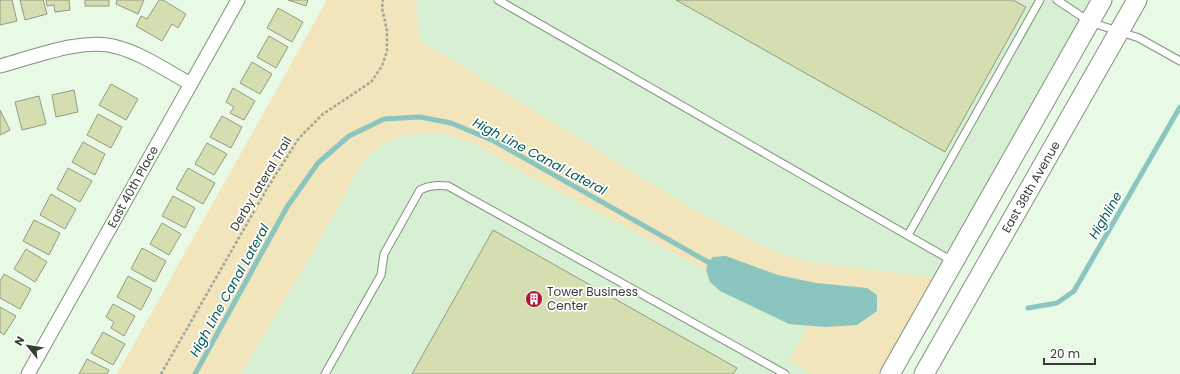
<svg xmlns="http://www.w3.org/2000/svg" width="1180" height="374" font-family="Poppins,sans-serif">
	<rect width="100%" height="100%" fill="#e8fae5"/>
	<path fill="#d7efd3" d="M416,0H1091L936,278L809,262L772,251L689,207L451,59L419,41Z
		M439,133L473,143L534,179L706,270L710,282L789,324L809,327L790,361L812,374H241L336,212L361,163L382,144L404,135Z"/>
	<path fill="#f2e4bb" d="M327,0H416L419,41L451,59L689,207L772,251L809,262L936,278L881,374H812L789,361L808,327L789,324L720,291L710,282L706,270L534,179L473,143L439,133L404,135L382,144L361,163L336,212L241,374H117Z"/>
	<path fill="#8ac5c0" d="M726,256L778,275L816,283L867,288L877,295V311L857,325L825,327L789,324L720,291L710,282L706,270L708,262L713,257Z"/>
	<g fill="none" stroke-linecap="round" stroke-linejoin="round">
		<path stroke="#8ac5c0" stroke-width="5" d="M1028,308L1057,303L1074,291L1180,107
			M195,374L287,207L318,163L349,136L384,119L420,117L451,123L494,141L708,262"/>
	</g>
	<path fill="#d5deb0" stroke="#959982" d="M0,0H12L17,21L0,25Z
		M20,0H43L47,14L25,20Z
		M46,0H69L70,10L55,12L54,5L47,6Z
		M85,0H109V6H85Z
		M117,0H144L138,14L116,4Z
		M159,0H163L186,14L178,28L172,24L162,41L136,26L141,16L147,19Z
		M288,0H308L306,6Z
		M676,0H1013L1026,7L945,152Z
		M278,8L303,22L292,42L267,28Z
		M269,36L288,47L276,68L257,57Z
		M252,62L272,74L260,94L240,83Z
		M111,84L138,99L126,120L99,105Z
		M233,88L255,101L244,120L230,113L234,107L226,102Z
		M74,90L78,112L56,117L52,95Z
		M39,96L46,124L22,130L15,102Z
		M0,110L10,130L0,135Z
		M98,114L122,127L111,148L87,135Z
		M222,116L242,127L231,148L210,137Z
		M83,142L105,154L95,175L72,162Z
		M207,143L227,154L214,175L195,164Z
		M68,168L92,181L80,202L57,189Z
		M188,168L215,183L203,204L176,189Z
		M51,194L76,209L65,229L40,215Z
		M173,196L195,208L185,228L162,216Z
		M34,220L60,233L49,255L23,241Z
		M162,223L181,234L169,255L150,244Z
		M493,230L737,368L733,374H412Z
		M142,248L166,261L155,282L131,269Z
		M26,249L47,262L35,282L14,269Z
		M4,274L31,289L20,309L0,298V281Z
		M128,276L152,289L141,310L117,297Z
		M113,304L135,316L124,336L111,328L114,322L106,317Z
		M0,307L16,316L4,335L0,332Z
		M103,332L125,344L113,365L91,353Z
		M87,359L109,370L107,374H79Z"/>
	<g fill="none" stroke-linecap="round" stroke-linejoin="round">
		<g stroke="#81927e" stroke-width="9">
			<path id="service" d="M498,0L954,262
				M1057,0L1090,22L1139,38L1180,61
				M908,235L1040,0
				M325,374L381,275L384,254L420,190C430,185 438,185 448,186L785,374"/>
		</g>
		<g stroke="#81927e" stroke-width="15">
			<path id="minor" d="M0,66C34,57 83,37 117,47C143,54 167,71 191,84
				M28,374L238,0"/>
		</g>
		<g stroke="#81927e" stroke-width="21">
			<path id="secondary" d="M890,374L1102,0
				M924,374L1137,0"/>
		</g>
		<path stroke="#9ca99a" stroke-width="2.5" stroke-dasharray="3 2" stroke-linecap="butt" d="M161,374L268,187L299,138L323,114L371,82L382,66L387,51V31L382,8L383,0"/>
		<use href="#service" stroke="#fff" stroke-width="7"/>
		<use href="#minor" stroke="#fff" stroke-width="13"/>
		<use href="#secondary" stroke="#fff" stroke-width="19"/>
	</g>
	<defs>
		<g id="building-disc" transform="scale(0.9)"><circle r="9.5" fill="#ac1735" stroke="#fff"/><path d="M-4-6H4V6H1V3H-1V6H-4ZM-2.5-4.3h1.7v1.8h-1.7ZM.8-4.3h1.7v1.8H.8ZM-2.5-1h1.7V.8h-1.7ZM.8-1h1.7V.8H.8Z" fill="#fff"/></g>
	</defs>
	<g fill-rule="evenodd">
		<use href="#building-disc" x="534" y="299"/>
	</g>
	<g text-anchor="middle" stroke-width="3.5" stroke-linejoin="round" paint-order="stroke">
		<g font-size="12" fill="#363d35" stroke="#fff">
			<text transform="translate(261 184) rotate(-59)" y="4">Derby Lateral Trail</text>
			<text transform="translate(133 187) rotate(-61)" y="4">East 40th Place</text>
			<text transform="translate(1031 187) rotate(-60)" y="4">East 38th Avenue</text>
		</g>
		<g font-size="12" fill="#363d35" stroke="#fff" text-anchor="start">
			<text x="547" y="296">Tower Business<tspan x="547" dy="14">Center</tspan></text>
		</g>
		<g font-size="13" font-style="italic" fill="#005a57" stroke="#fff">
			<text transform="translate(540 156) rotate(28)" y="5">High Line Canal Lateral</text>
			<text transform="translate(1105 215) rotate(-60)" y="5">Highline</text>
			<text transform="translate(229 290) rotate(-61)" y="5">High Line Canal Lateral</text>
		</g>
	</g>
	<g transform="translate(28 346) rotate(300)" stroke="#ffffff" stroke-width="3" paint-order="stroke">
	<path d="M0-3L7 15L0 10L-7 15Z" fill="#363d35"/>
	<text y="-6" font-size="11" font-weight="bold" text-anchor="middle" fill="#363d35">N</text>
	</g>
	<path d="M1044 358v6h51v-6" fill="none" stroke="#363d35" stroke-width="2"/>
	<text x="1050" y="358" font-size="12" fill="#363d35" stroke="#ffffff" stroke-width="3" paint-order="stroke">20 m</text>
</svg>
